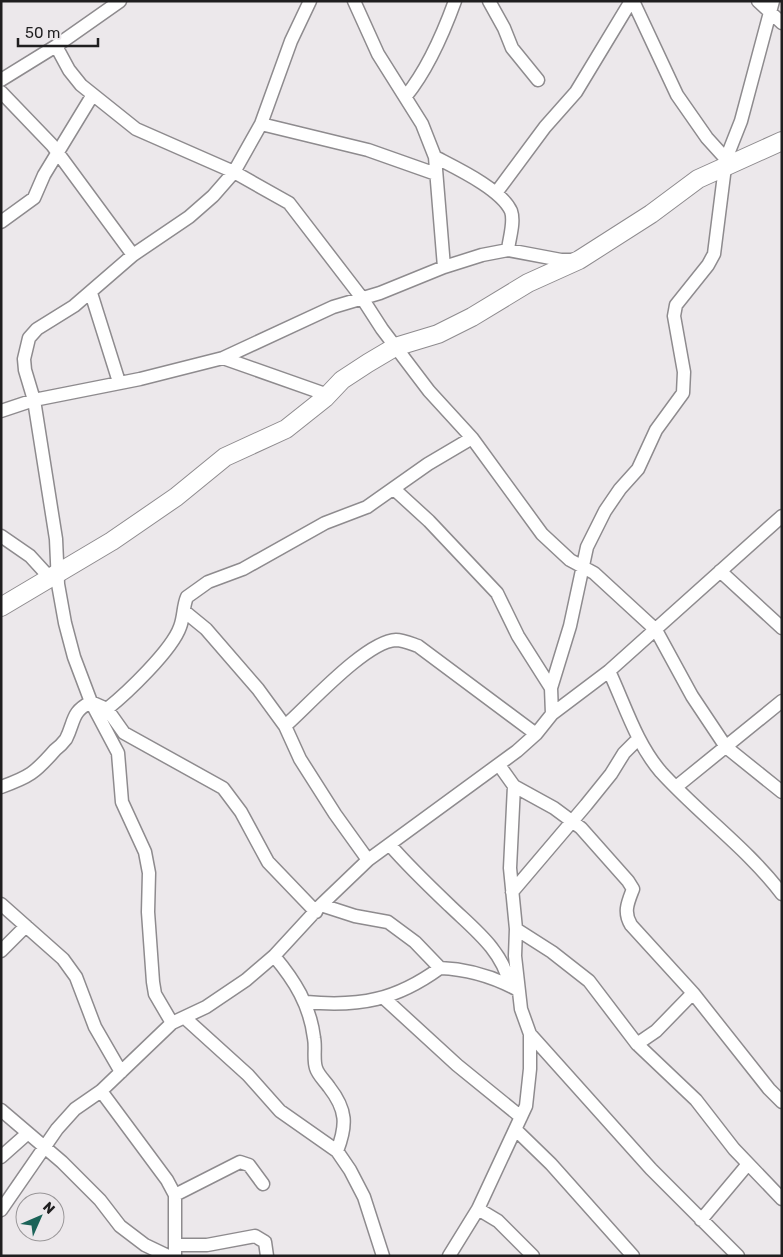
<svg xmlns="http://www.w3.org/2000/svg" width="783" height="1257" font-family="Rubik,sans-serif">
	<rect width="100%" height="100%" fill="#ece8eb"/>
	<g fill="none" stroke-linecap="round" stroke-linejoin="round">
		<g stroke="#8e8b8e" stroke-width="15">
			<path id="street" d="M354,1L378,54L422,124L435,157L444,267
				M489,1L504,28L512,48L538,80
				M633,1L677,95L707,138L726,159
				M758,1L782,23
				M56,46L69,70L81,85L136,129L234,172L289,203L362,298L382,329L429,391L472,438L542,534L570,560L594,573L656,630L692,696L726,747L782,792
				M1,80L56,46L120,1
				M1,92L52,145L133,255
				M406,96C428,69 443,34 455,1
				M261,124L368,150L436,174
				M435,157C456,168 501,189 511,211C515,222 509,239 508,250
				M496,193L545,127L576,92L631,1
				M1,222L34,198L44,175L92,96
				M91,293L119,382
				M223,358L328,395
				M1,411L34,400L140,379L223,358L333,307L380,293L444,267L482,255L508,250L561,260H574
				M394,489L429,521L497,593L518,636L551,688
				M1,536L30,556L51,579
				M720,571L782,628
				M184,611L206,629L258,689L285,726L300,759L335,814L368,860
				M609,671C625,705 636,743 661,772C700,815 747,848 782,894
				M107,709C127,693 172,650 180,627C184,617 183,606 187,597L208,582L243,569L325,523L367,507L428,464L472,438
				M552,714L551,688L570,626L587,547L605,511L620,489L638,469L656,430L683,393L684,372L674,316L676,305L708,265L714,254L726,159L741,121L773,1
				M285,726C308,706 366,641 396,640C403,640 412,644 418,646L536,734
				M499,765L514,786L554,808L581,828L628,881L633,889C628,902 623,912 631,925L693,993L769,1089L782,1102
				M1,787C29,777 35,773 55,750C59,747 63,743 66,739C75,721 71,712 91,702L107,709L124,733L223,788L241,812L268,862L316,912
				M676,787L782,701
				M390,845C409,867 429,886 450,906C475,930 502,950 510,985
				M512,892L586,805L611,774L624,753L638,739
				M1,904L63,959L76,977L95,1027L121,1072
				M321,905L355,916L388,922L415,942L440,968C468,969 494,977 518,990
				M516,929L552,952L589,981L637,1044L696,1100L734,1149L782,1199
				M1,951L26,926
				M274,956C295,981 310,1005 314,1038C316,1047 313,1059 316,1068C318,1075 325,1081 329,1087C347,1110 347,1125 337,1151
				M385,999L457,1065L521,1117
				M306,1002C360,1007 396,1000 440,968
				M185,1018L248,1075L280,1111L337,1151L350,1170L364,1197L383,1256
				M172,1023L155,994L153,982L148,912L149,873L145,852L122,802L118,753L91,702L74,657L65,623L58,584L56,539L34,400L25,370L24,359L29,338L37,329L74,306L133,255L189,217L213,196L234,172L261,124L291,41L310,1
				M530,1034L651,1169L738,1256
				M637,1044L656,1031L693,993
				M101,1091L167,1180L175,1195V1256
				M1,1110L62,1162L100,1200L120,1226L145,1245L168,1256
				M516,1130L551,1164L633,1256
				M1,1157L28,1133
				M175,1195L240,1162L249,1165L263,1184
				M478,1209L498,1221L533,1256
				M1,1210L57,1129L75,1109L101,1091L172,1023L206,1007L246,980L274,956L321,905L368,860L517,751L536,734L552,714L609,671L782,516
				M701,1220L748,1164
				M175,1245H207L255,1236L265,1242L267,1256
				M449,1256L478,1209L526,1106L530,1069V1034L521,1009L515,956L516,929L510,868L514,786"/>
		</g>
		<g stroke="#8e8b8e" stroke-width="20">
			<path id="secondary" d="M1,607L112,541L176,497L225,457L286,429L325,398L342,380L368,363L395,347L438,334L472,317L528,283L579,260L651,214L698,179L782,141"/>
		</g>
		<use href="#street" stroke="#fff" stroke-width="12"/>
		<use href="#secondary" stroke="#fff" stroke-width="18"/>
	</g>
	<rect width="783" height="1257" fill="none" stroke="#1f1e1f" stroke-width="5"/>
	<g transform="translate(40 1217) rotate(45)"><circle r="24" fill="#ece8eb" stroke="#9a9799"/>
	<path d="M0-4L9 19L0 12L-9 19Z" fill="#1b6358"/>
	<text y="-8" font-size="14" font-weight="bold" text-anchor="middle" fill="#1f1e1f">N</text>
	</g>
	<path d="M18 38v8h80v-8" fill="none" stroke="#1f1e1f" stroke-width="2.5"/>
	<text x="25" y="38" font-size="15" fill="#1f1e1f" stroke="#ece8eb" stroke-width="4" paint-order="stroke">50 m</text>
</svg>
